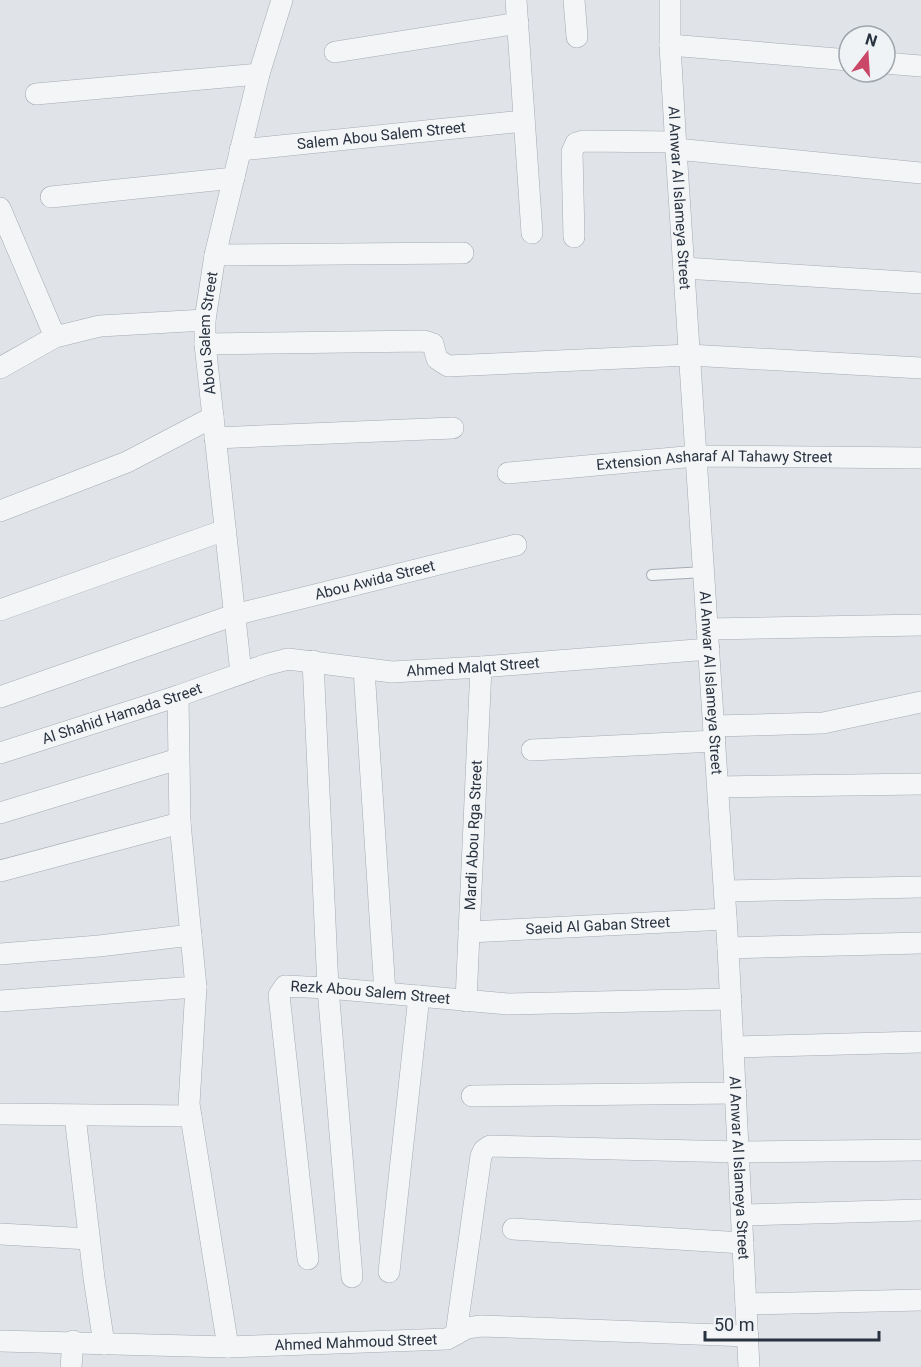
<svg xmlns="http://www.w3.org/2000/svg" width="921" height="1367" font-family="Roboto,sans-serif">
	<rect width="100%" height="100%" fill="#e0e4e9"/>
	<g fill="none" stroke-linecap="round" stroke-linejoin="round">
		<g stroke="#a5abb3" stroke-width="12">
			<path id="service" d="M652,575L704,572"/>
		</g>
		<g stroke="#a5abb3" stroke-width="22">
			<g id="minor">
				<path d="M516,0L532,233"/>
				<path d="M574,0L577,37"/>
				<path id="s1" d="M670,0V45L676,149L728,948L749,1367"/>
				<path d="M670,45L849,60"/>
				<path d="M335,52L518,23"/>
				<path d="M885,63L921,66"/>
				<path d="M36,94L259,74"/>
				<path d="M676,149L921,173"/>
				<path id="s2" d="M240,150L524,121"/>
				<path d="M51,197L234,178"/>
				<path d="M0,208L55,337"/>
				<path d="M574,237L572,152L576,143L583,141L675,142"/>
				<path d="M215,255L463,253"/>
				<path d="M684,268L921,283"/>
				<path d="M205,344L424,341L433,344L437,359L448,366L689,355L921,368"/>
				<path d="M0,368L55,337L100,326L205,320"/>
				<path d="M215,438L453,428"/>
				<path id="s3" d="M508,473L696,456L921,458"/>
				<path d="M0,511L127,462L213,417"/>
				<path d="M0,610L225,530"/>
				<path d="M707,629L921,625"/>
				<path d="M313,661L328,988L352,1277"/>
				<path d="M364,669L385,993"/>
				<path id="s4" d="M241,673L205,344V320L215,255L259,74L282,0"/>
				<path d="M178,696L180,823L196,987L189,1104L228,1347"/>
				<path id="s5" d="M0,697L234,615L516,545"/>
				<path d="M715,726L823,723L921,702"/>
				<path d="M532,750L715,741"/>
				<path id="s6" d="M0,753L178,696L265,665L288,659L392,672L481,667L709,649"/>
				<path d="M718,787L921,784"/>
				<path d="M0,813L178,759"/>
				<path d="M0,871L180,823"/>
				<path d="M725,891L921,887"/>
				<path id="s7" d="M469,932L726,919"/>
				<path d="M728,948L921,943"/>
				<path d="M0,954L99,946L191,935"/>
				<path d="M0,1001L196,987"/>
				<path id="s8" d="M466,1001L481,667"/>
				<path d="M734,1047L921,1042"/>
				<path d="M472,1096L736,1093"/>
				<path d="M0,1114L191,1116"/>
				<path d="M75,1116L94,1278L104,1344"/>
				<path d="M742,1215L921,1210"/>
				<path d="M513,1229L743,1243"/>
				<path d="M0,1234L89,1239"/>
				<path id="s9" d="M308,1259L279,995L285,986L328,988L508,1004L731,999"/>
				<path d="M389,1272L419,996"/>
				<path d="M746,1304L921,1300"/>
				<path d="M456,1334L481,1156L484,1150L490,1146L740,1152L921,1150"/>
				<path id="s10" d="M0,1341L228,1347L447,1339L467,1328L481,1326L748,1336"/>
				<path d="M71,1367L73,1341"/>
			</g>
		</g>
		<use href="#service" stroke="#f3f5f7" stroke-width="10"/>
		<use href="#minor" stroke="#f3f5f7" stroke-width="21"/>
	</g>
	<g text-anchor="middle" stroke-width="5" stroke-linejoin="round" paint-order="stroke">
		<g font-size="15" fill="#293340" stroke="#eff3f6">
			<text dy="5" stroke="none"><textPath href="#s2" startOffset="142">Salem Abou Salem Street</textPath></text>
			<text dy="5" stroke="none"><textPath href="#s1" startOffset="198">Al Anwar Al Islameya Street</textPath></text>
			<text dy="5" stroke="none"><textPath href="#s4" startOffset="342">Abou Salem Street</textPath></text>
			<text dy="5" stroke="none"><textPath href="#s3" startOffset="207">Extension Asharaf Al Tahawy Street</textPath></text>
			<text dy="5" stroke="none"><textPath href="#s5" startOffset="393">Abou Awida Street</textPath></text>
			<text dy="5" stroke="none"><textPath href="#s6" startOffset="489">Ahmed Malqt Street</textPath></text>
			<text dy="5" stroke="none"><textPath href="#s1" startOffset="684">Al Anwar Al Islameya Street</textPath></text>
			<text dy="5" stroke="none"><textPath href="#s6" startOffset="128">Al Shahid Hamada Street</textPath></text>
			<text dy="5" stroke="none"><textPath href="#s8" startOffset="166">Mardi Abou Rga Street</textPath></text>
			<text dy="5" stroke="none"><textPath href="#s7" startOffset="129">Saeid Al Gaban Street</textPath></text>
			<text dy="5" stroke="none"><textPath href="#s9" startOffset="362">Rezk Abou Salem Street</textPath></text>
			<text dy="5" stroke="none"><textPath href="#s1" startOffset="1170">Al Anwar Al Islameya Street</textPath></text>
			<text dy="5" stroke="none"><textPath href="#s10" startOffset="356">Ahmed Mahmoud Street</textPath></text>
		</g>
	</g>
	<g transform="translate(867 54) rotate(17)"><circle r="28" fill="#eff3f6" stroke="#a0a6ad" stroke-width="1.5"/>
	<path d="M0-4.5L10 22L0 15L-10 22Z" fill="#cb4768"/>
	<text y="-9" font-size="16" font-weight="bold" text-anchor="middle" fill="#293340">N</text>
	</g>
	<path d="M705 1331v9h174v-9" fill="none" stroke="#293340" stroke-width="3"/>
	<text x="714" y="1331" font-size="18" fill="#293340" stroke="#eff3f6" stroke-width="4.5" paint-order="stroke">50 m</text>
</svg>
